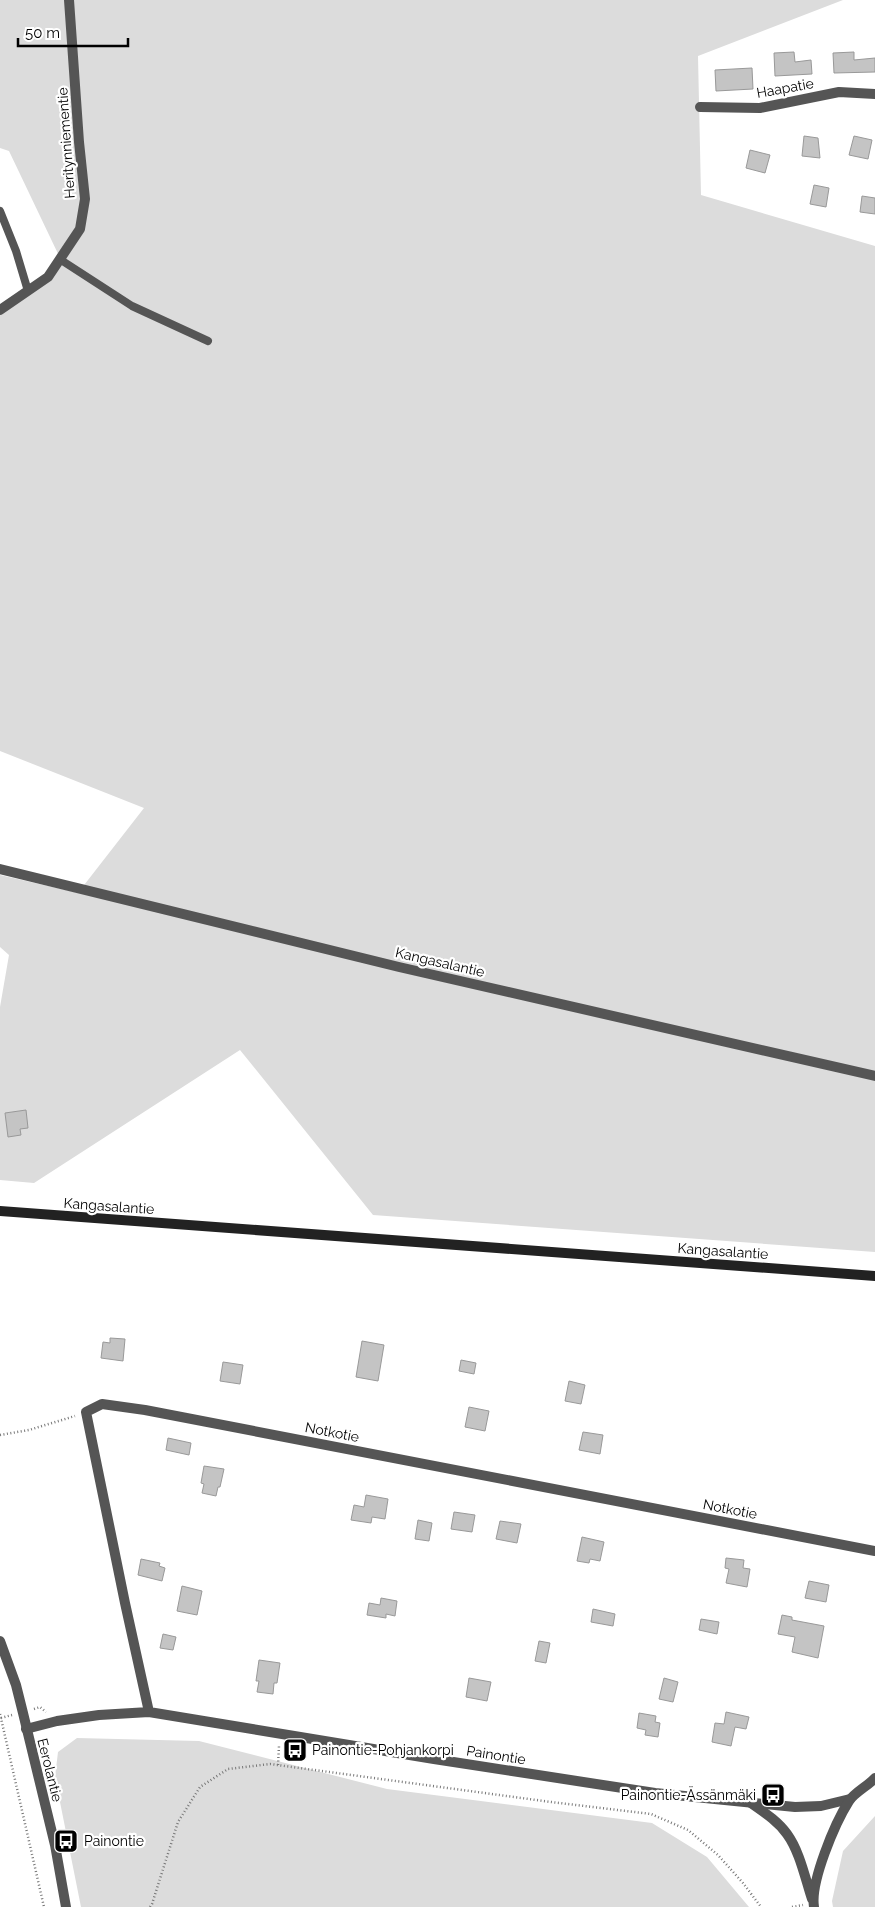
<svg xmlns="http://www.w3.org/2000/svg" width="875" height="1907" font-family="Raleway,sans-serif">
	<rect width="100%" height="100%" fill="#fff"/>
	<path fill="#dcdcdc" d="M0,0H843L698,56L701,195L875,246V1074L81,889L144,808L0,751V309L61,260L9,151L0,148Z
		M0,875L875,1075V1252L373,1215L240,1050L34,1183L0,1180V1007L9,955L0,947Z
		M77,1738L199,1741L387,1789L652,1823L707,1857L749,1907H81L55,1777L58,1752Z
		M875,1816V1907H833L832,1901L843,1851Z"/>
	<path fill="#c4c4c4" stroke="#999" d="M794,52L795,62L811,60L812,74L775,76L774,53Z
		M854,52V60L875,58V72L834,73L833,53Z
		M752,68L753,89L716,91L715,70Z
		M804,136L818,138L820,158L802,156Z
		M854,136L872,140L868,159L849,155Z
		M750,150L770,155L765,173L746,168Z
		M814,185L829,188L826,207L810,204Z
		M862,196L875,198V214L860,212Z
		M26,1110L28,1128L20,1129L21,1135L8,1137L5,1113Z
		M110,1338L125,1339L123,1361L101,1358L103,1342L110,1343Z
		M362,1341L384,1345L378,1381L356,1377Z
		M461,1360L476,1363L474,1374L459,1371Z
		M223,1362L243,1365L240,1384L220,1381Z
		M569,1381L585,1385L581,1404L565,1401Z
		M469,1407L489,1411L485,1431L465,1427Z
		M583,1432L603,1435L600,1454L579,1450Z
		M168,1438L191,1443L189,1455L166,1450Z
		M204,1466L224,1469L220,1487H218L216,1496L202,1493L204,1484L201,1483Z
		M366,1495L388,1499L385,1519L372,1517L371,1523L351,1520L354,1505L364,1507Z
		M454,1512L475,1515L472,1532L451,1529Z
		M418,1520L432,1523L429,1541L415,1539Z
		M500,1521L521,1524L517,1543L496,1539Z
		M582,1537L604,1542L600,1561L590,1559L589,1563L577,1561Z
		M726,1558L744,1560L743,1568L750,1569L747,1587L726,1583L729,1569L725,1568Z
		M141,1559L160,1563L159,1566L165,1568L162,1581L138,1575Z
		M809,1581L829,1585L826,1602L805,1598Z
		M182,1586L202,1591L197,1615L177,1611Z
		M381,1598L397,1601L395,1616L386,1614V1618L367,1615L369,1603L380,1605Z
		M593,1609L615,1614L613,1626L591,1622Z
		M782,1615L792,1617V1620L824,1626L818,1658L792,1652L795,1637L778,1634Z
		M701,1619L719,1622L717,1634L699,1630Z
		M163,1634L176,1637L173,1650L160,1648Z
		M539,1641L550,1643L546,1663L535,1661Z
		M259,1660L280,1663L277,1683H274L273,1694L257,1692L259,1681H256Z
		M469,1678L491,1682L487,1701L466,1697Z
		M664,1678L678,1682L673,1702L659,1699Z
		M726,1712L749,1717L746,1729L735,1727L731,1746L712,1742L715,1723L724,1724Z
		M639,1713L656,1716L655,1722L660,1723L658,1737L645,1735L646,1730L637,1728Z"/>
	<g fill="none" stroke-linecap="round" stroke-linejoin="round">
		<path stroke="#777" stroke-width="2.5" stroke-dasharray="1 2.5" stroke-linecap="butt" d="M0,1435L29,1430L75,1416
			M34,1709L40,1707L46,1712
			M0,1714L44,1907
			M1,1718L12,1715
			M278,1765L279,1746
			M150,1907L152,1904L178,1822L200,1787L228,1769L270,1764L551,1802L651,1814L688,1830L718,1855L743,1883L761,1907
			M792,1907L803,1905"/>
		<path stroke="#555" stroke-width="8" d="M0,211L16,251L28,291
			M61,260L132,306L208,341"/>
		<path stroke="#555" stroke-width="10" d="M700,107L760,108L839,92L875,94
			M0,310L48,277L80,229L85,199L79,142L69,0
			M0,869L399,967L875,1076
			M149,1712L125,1603L86,1412L102,1404L145,1410L875,1551
			M26,1729L57,1721L99,1715L149,1712L434,1759L655,1793L795,1807L821,1806L850,1799"/>
		<path stroke="#555" stroke-width="10" d="M0,1641L16,1685L23,1713L55,1845L66,1907
			M748,1801C762,1811 777,1820 787,1834C800,1852 805,1878 812,1899
			M814,1907C810,1882 835,1823 849,1801C855,1792 868,1786 875,1778"/>
		<path stroke="#222" stroke-width="10" d="M0,1211L875,1276"/>
	</g>
	<defs>
		<g id="bus-square" transform="scale(1.25)"><rect x="-9" y="-9" width="18" height="18" rx="4" fill="#000" stroke="#fff"/><path d="M-5-6H5V4H4V6H2V4H-2V6H-4V4H-5ZM-3.5-4V0h7V-4ZM-3.5 1.2v1.5H-2V1.2ZM2 1.2v1.5H3.5V1.2Z" fill="#fff"/></g>
	</defs>
	<g fill-rule="evenodd">
		<use href="#bus-square" x="295" y="1750"/>
		<use href="#bus-square" x="773" y="1795"/>
		<use href="#bus-square" x="66" y="1841"/>
	</g>
	<g text-anchor="middle" stroke-width="4.5" stroke-linejoin="round" paint-order="stroke">
		<g font-size="14" fill="#000" stroke="#fff">
			<text transform="translate(785 88) rotate(-10)" y="5">Haapatie</text>
			<text transform="translate(66 143) rotate(-94)" y="5">Heritynniementie</text>
			<text transform="translate(440 962) rotate(13)" y="5">Kangasalantie</text>
			<text transform="translate(109 1206) rotate(4)" y="5">Kangasalantie</text>
			<text transform="translate(723 1251) rotate(4)" y="5">Kangasalantie</text>
			<text transform="translate(332 1432) rotate(11)" y="5">Notkotie</text>
			<text transform="translate(730 1509) rotate(11)" y="5">Notkotie</text>
			<text transform="translate(496 1755) rotate(9)" y="5">Painontie</text>
			<text transform="translate(50 1770) rotate(76)" y="5">Eerolantie</text>
		</g>
		<g font-size="14" fill="#000" stroke="#fff" text-anchor="start">
			<text x="312" y="1755">Painontie-Pohjankorpi</text>
			<text x="756" y="1800" text-anchor="end">Painontie-Ässänmäki</text>
			<text x="84" y="1846">Painontie</text>
		</g>
	</g>
	<path d="M18 38v8h110v-8" fill="none" stroke="#000000" stroke-width="2.5"/>
	<text x="25" y="38" font-size="15" fill="#000000" stroke="#ffffff" stroke-width="4" paint-order="stroke">50 m</text>
</svg>
